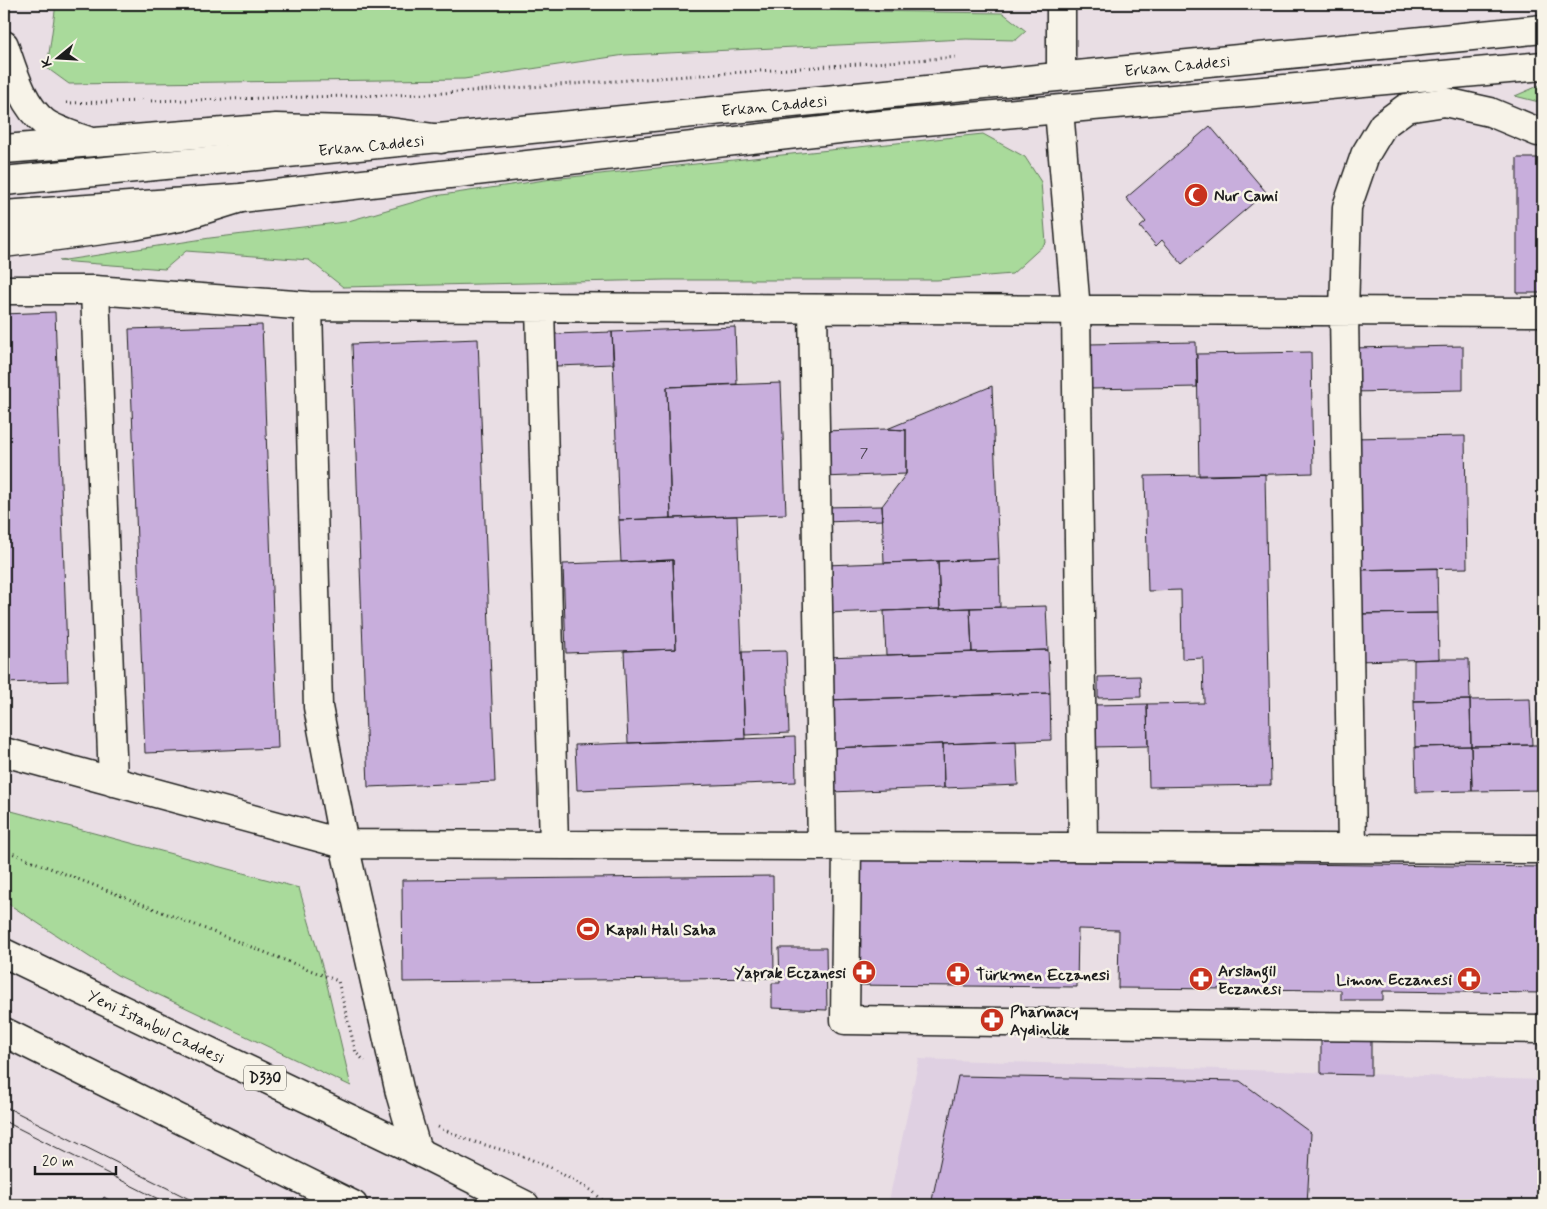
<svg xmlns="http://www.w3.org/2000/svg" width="1547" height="1209" font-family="Mynerve,sans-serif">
	<rect width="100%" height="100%" fill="#e9dee4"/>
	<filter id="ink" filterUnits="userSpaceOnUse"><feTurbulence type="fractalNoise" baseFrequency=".02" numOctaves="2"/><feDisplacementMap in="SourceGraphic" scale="10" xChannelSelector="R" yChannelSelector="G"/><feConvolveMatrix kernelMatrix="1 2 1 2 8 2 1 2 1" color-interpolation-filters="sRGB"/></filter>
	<g filter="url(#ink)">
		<path fill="#dfd0e2" d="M919,1059L1543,1080V1205H888Z"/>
		<path fill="#a9da9b" stroke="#627b5c" d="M56,4H749L859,11L1003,13L1026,31L1016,40L966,39L625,55L464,79L69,84L47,68Z
			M1543,84V103L1515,96Z
			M983,134L1025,157L1041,182L1046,243L1012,274L937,280H665L343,287L309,260L186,251L165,269L59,261L210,238L345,222L435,196L552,179Z
			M4,809L299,888L325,976L351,1086L117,975L4,901Z"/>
		<path fill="#c8aedc" stroke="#1c1c1c" d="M1210,126L1266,192L1182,264L1162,240L1156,246L1140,227L1146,222L1126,198Z
			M1517,158H1543V293H1517Z
			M55,312L68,681L4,683V314Z
			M262,325L278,748L145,753L129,329Z
			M735,327L737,384L667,387L671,518L619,520L612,332Z
			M612,332L614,364L556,366L555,334Z
			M478,339L495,782L368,787L352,344Z
			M1196,342L1197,387L1089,389L1088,344Z
			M1463,346V390L1350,392L1349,348Z
			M1311,352L1313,473L1199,476L1197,354Z
			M781,383L786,514L671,518L667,387Z
			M992,386L999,559L884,563L882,506L906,474V430L887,429Z
			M887,429L906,430V474L822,477L821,431Z
			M1465,436L1467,568L1353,570L1351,438Z
			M1265,474L1271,785L1149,787L1147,704L1204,703L1203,658L1182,659L1181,590L1148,591L1145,476Z
			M882,506L883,520L824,522L823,507Z
			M737,516L745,739L628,743L624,651L676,649L673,560L621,562L619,520Z
			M999,559L1000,607L940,609L938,561Z
			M673,560L676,649L566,653L563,564Z
			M938,561L940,609L827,613L825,565Z
			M1437,568L1438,613L1354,614L1353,570Z
			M1046,606L1048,650L972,652L970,608Z
			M970,608L972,652L886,655L884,611Z
			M1438,613L1439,659L1355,661L1354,614Z
			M1048,650L1050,693L827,700L825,657Z
			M786,651L789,733L745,735L742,652Z
			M1439,659H1469L1470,700L1414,701V660Z
			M1140,676L1141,697L1098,698V677Z
			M1050,693L1051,740L828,748L827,700Z
			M1530,699L1532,745L1471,746L1470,700Z
			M1470,700L1471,746L1415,747L1414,701Z
			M1147,704L1148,746L1093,747V705Z
			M795,737L796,782L577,790L575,745Z
			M1016,741L1018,785L944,788L943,744Z
			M943,744L944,788L830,792L828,748Z
			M1532,745H1543V790L1472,791L1471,746Z
			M1471,746L1472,791L1416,792L1415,747Z
			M850,859L1543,867V993L1383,991V1000H1341V990L1118,988L1119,930L1078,929L1077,987L849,985Z
			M773,876L774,978L403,982L402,880Z
			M779,948H826L827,1010L772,1008V983H780Z
			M1321,1035L1371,1036V1075L1321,1074Z
			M958,1076L1240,1081L1311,1133L1307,1205H931Z
			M104,1197L117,1205H99Z"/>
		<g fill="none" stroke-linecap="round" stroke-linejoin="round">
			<g stroke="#1c1c1c" stroke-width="31">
				<path id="minor" d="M1061,4V75
					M4,45C13,71 22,105 45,123C57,131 74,136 88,141
					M1059,110L1076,310L1083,847
					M4,290H95L308,306L318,707L344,844L400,1093L417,1151
					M95,290L113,782
					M308,306L1543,312
					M540,307L554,845
					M813,309L822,846
					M4,752L344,844L1543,849
					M847,846L845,1020L1543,1029
					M1352,848L1344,312L1347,207L1365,155L1383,125L1406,108L1445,102L1490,112L1538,132H1543"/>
			</g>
			<g stroke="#1c1c1c" stroke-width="31">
				<g id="major">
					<path id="s1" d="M4,181L1543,29"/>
					<path d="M4,215L241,198L848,128L1543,66"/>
				</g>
			</g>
			<g stroke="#1c1c1c" stroke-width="31">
				<g id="highway">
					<path d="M4,149L276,128L383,131L441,139"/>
					<path d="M4,243L133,226L180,217L241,198"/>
					<path id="s2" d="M4,953L417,1151L525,1205"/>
					<path d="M4,1032L353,1205"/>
				</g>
			</g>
			<path stroke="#1c1c1c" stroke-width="3" stroke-dasharray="1 4" stroke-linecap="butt" d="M66,103L429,94L959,57
				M4,850L338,981L356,1053L365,1061
				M438,1127L465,1139L523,1156L551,1168L591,1190L608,1205"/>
			<use href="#minor" stroke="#f7f3e8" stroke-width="28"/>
			<use href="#major" stroke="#f7f3e8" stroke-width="28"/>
			<use href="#highway" stroke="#f7f3e8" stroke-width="28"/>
			<path stroke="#1c1c1c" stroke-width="1" d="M4,1106L201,1205
				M4,1121L170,1205"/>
		</g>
	</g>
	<defs>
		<g id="mosque-disc" transform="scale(1.25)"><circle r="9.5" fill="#c8321e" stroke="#f7f3e8"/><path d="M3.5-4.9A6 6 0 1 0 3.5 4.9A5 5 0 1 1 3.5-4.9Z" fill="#fff"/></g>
		<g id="stadium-disc" transform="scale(1.25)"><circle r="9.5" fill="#c8321e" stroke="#f7f3e8"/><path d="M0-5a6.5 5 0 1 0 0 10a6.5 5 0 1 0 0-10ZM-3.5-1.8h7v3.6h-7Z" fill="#fff"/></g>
		<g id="pharmacy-disc" transform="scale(1.25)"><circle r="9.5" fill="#c8321e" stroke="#f7f3e8"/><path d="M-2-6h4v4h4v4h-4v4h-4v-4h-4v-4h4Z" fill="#fff"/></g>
	</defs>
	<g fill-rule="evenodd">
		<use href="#mosque-disc" x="1196" y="195"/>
		<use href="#stadium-disc" x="588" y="929"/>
		<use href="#pharmacy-disc" x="864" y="972"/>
		<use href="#pharmacy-disc" x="958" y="974"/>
		<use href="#pharmacy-disc" x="1201" y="979"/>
		<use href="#pharmacy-disc" x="1469" y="979"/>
		<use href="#pharmacy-disc" x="992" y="1020"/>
	</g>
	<g text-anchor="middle" stroke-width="5" stroke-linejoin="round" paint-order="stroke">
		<g font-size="14" fill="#47404c">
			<text x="864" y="457">7</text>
		</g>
		<rect fill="#f7f3e8" stroke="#5e5c59" stroke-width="1" x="244" y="1065.5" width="42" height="25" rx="4"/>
		<g font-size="15" font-weight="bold" fill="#1c1c1c">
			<text x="265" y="1083">D330</text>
		</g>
		<g font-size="16" fill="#1c1c1c" stroke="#f7f3e8">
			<text dy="6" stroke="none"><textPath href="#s1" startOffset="1179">Erkan Caddesi</textPath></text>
			<text dy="6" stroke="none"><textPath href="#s1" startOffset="774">Erkan Caddesi</textPath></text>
			<text dy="6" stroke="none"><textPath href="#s1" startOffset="369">Erkan Caddesi</textPath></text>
			<text dy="6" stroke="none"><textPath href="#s2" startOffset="169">Yeni İstanbul Caddesi</textPath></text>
		</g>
		<g font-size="16" font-weight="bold" fill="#1c1c1c" stroke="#f7f3e8" text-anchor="start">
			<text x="1214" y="201">Nur Cami</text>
			<text x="606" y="935">Kapalı Halı Saha</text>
			<text x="1218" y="976">Arslangil<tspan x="1218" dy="18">Eczanesi</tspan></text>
			<text x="846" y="978" text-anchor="end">Yaprak Eczanesi</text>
			<text x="976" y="980">Türkmen Eczanesi</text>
			<text x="1452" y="985" text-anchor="end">Limon Eczanesi</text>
			<text x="1010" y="1017">Pharmacy<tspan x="1010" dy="18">Aydinlik</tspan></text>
		</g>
	</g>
	<rect width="1547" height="1209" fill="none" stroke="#f7f3e8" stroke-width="20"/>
	<rect x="10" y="10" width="1527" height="1189" fill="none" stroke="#1c1c1c" stroke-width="2" filter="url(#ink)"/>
	<g transform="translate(58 58) rotate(252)" stroke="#f7f3e8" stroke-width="4" paint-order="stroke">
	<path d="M0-4L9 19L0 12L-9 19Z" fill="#1c1c1c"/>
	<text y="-8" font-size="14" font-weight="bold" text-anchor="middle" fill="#1c1c1c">K</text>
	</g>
	<path d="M35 1166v8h81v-8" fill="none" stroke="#1c1c1c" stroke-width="2.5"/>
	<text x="42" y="1166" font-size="15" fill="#1c1c1c" stroke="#f7f3e8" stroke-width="4" paint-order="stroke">20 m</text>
</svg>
